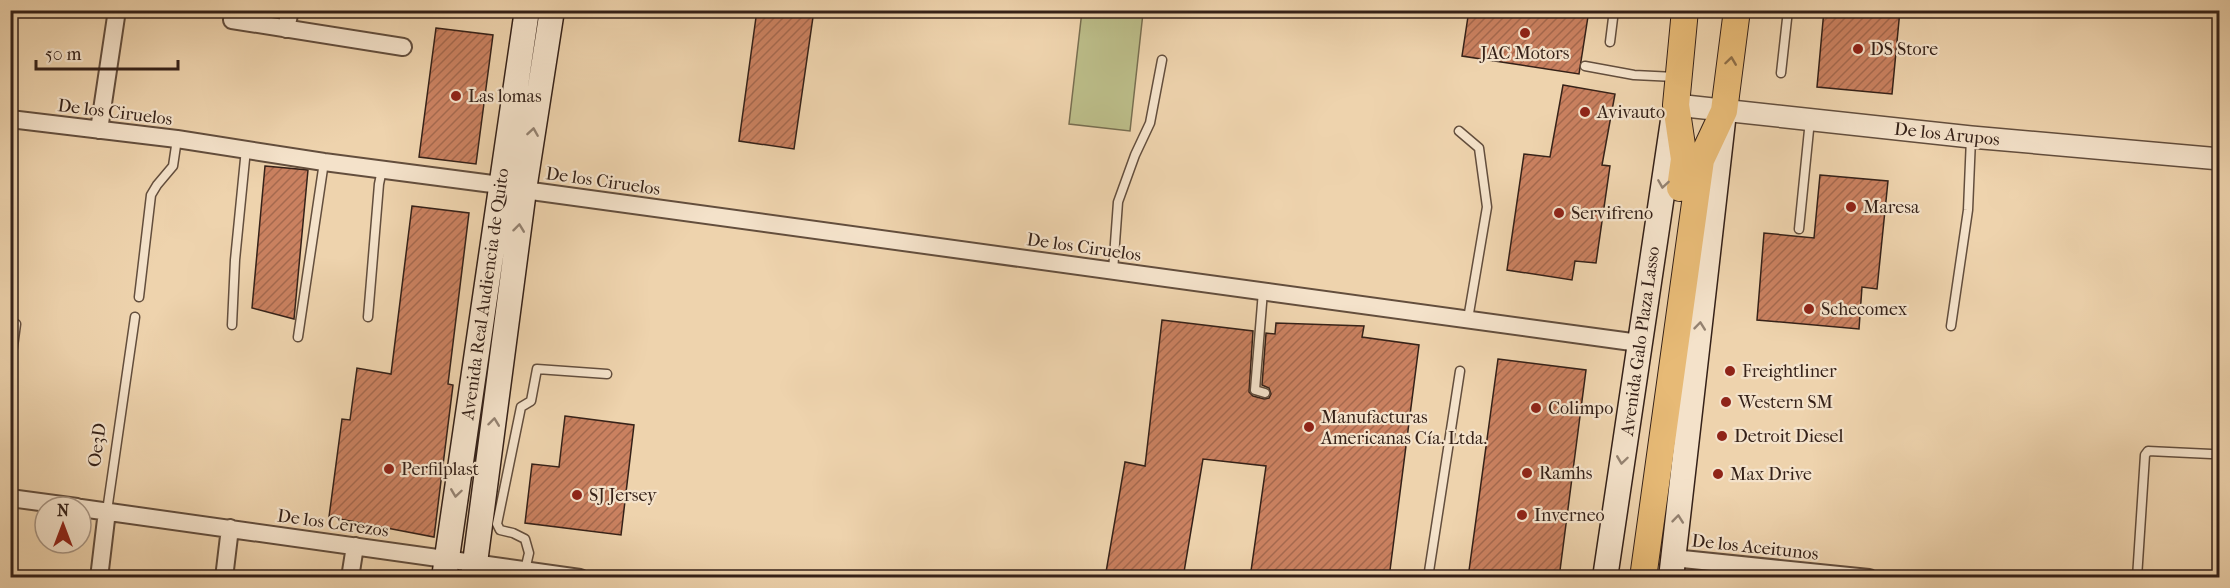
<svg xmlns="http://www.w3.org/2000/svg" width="2230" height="588" font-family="'IM FELL French Canon',serif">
	<defs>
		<pattern id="building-hatch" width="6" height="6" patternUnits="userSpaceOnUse" patternTransform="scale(1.5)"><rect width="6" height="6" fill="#ca8160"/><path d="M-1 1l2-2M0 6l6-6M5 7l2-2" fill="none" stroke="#a5694e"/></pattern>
	</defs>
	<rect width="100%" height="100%" fill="#eed3ad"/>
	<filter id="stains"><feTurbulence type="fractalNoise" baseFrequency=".00333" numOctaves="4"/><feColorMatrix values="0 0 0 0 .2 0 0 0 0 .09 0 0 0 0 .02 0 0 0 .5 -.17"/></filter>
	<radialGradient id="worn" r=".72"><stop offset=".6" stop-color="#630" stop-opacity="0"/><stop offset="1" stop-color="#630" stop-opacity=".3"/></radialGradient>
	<path fill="#bbbc88" stroke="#786e50" stroke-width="1.5" d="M1122,10L1143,13L1130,131L1069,124L1082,11Z"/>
	<path fill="url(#building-hatch)" stroke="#352118" stroke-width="1.5" d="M757,10H814L794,149L739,141Z
		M1469,10H1589L1579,74L1462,56Z
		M1824,10H1900L1892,94L1817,87Z
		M436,28L493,35L476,164L419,157Z
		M1563,85L1615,94L1602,165L1610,166L1596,263L1575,261L1572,280L1507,270L1524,154L1550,157Z
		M265,166L308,170L294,319L252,308Z
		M1820,175L1888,181L1877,289L1862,287L1859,329L1757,320L1764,233L1814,238Z
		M412,206L469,213L448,384L453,385L434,537L329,517L342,419L350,420L357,368L391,374Z
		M1162,320L1253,331L1249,392L1253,396L1264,399L1269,398L1271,394L1269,388L1262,385L1266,333L1275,334L1276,323L1364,326L1362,337L1419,345L1389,578H1250L1266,466L1203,459L1183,578H1105L1125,462L1145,466Z
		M1498,359L1586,370L1559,578H1468Z
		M565,416L634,425L621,535L525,523L532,464L559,467Z"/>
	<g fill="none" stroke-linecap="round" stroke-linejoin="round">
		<g stroke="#634e3d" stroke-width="11">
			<path id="service" d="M1610,42L1614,10
				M1585,66L1634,75L1675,77
				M1781,73L1788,10
				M1459,131L1479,148L1487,207L1468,319
				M1799,229L1810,120
				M1113,271L1118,202L1135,155L1150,123L1162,60
				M1263,291L1255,390L1265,393
				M139,297L151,195L157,185L173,166L177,139
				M368,317L379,184L382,170
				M232,325L235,260L246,149
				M1951,326L1968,210L1971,138
				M298,337L324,162
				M10,369L16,324
				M107,511L135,317
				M525,570L529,553L525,539L513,533L500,530L497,524L521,407L531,401L537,369L607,374
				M1428,578L1460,371
				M2137,578L2145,455L2148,451L2211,454"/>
		</g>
		<g stroke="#634e3d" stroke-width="20">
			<path id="minor" d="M232,20L403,47
				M286,29L290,10
				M10,119L177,139L324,162L500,185
				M99,130L117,10
				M524,190L1639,343
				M10,498L77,507
				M81,508L580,578
				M1673,558L1869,578
				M99,578L107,511
				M224,578L230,528
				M350,578L355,546"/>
		</g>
		<g stroke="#634e3d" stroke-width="24">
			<path id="tertiary" d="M1676,105L1971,137L2220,159"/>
		</g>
		<g stroke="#352118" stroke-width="27">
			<path id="secondary" d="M444,578L527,10
				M473,578L524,190L552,10
				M1605,578L1674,114
				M1671,578L1723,121"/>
		</g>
		<g stroke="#352118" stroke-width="28">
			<path id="primary" d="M1680,188L1684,159L1676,105L1685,10
				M1643,578L1701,160L1724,111L1737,10"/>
		</g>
		<use href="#service" stroke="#f4e2ca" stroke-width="8"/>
		<use href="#minor" stroke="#f4e2ca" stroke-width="16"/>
		<use href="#tertiary" stroke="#f4e2ca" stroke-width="21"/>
		<use href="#secondary" stroke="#f4e2ca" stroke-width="24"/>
		<use href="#primary" stroke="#e7ba76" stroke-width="26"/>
	</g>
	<defs><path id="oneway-chevron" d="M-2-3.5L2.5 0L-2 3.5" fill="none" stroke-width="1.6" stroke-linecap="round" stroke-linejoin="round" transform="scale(1.5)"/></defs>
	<use stroke="#8e6e47" href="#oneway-chevron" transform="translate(1731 61) rotate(-82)"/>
	<g stroke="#948271">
		<use href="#oneway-chevron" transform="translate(533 132) rotate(-81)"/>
		<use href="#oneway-chevron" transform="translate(1663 184) rotate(99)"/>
		<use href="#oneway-chevron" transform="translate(519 228) rotate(-83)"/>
		<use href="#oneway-chevron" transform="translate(1700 326) rotate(-84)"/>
		<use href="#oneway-chevron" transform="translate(494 422) rotate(-83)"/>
		<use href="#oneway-chevron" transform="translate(1622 460) rotate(98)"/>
		<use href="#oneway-chevron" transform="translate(456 493) rotate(98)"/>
		<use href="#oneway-chevron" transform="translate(1678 519) rotate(-84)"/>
	</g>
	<g fill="#8f2418" stroke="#f4e2ca" stroke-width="2">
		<circle cx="1525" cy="33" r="6"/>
		<circle cx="1858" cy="49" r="6"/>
		<circle cx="456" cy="96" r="6"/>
		<circle cx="1585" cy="112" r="6"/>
		<circle cx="1851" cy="207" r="6"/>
		<circle cx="1559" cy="213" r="6"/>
		<circle cx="1809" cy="309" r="6"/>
		<circle cx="1730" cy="371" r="6"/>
		<circle cx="1726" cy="402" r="6"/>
		<circle cx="1536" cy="408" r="6"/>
		<circle cx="1309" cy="427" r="6"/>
		<circle cx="1722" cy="436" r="6"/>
		<circle cx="389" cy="469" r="6"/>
		<circle cx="1527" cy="473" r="6"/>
		<circle cx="1718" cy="474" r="6"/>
		<circle cx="577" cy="495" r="6"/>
		<circle cx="1522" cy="515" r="6"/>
	</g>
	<g text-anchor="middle" stroke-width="4.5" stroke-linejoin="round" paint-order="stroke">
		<g font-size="18" fill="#352118" stroke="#f4e2ca" text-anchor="start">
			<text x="1870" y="55">DS Store</text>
			<text x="1525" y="59" text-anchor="middle">JAC Motors</text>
			<text x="468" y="102">Las lomas</text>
			<text x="1597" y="118">Avivauto</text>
			<text x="1863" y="213">Maresa</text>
			<text x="1571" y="219">Servifreno</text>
			<text x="1821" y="315">Schecomex</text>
			<text x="1742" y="377">Freightliner</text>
			<text x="1738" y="408">Western SM</text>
			<text x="1548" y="414">Colimpo</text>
			<text x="1321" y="423">Manufacturas<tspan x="1321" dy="21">Americanas Cía. Ltda.</tspan></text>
			<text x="1734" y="442">Detroit Diesel</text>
			<text x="401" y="475">Perfilplast</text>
			<text x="1539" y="479">Ramhs</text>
			<text x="1730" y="480">Max Drive</text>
			<text x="589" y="501">SJ Jersey</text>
			<text x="1534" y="521">Inverneo</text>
		</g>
		<g font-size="18" fill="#352118" stroke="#f4e2ca">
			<text transform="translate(115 112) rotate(7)" y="6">De los Ciruelos</text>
			<text transform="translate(1947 134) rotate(6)" y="6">De los Arupos</text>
			<text transform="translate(603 181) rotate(8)" y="6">De los Ciruelos</text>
			<text transform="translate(1084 247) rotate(8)" y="6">De los Ciruelos</text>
			<text transform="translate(485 294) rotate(-82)" y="6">Avenida Real Audiencia de Quito</text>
			<text transform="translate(1640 341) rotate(-82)" y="6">Avenida Galo Plaza Lasso</text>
			<text transform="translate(97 445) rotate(-82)" y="6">Oe3D</text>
			<text transform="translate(333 523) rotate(8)" y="6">De los Cerezos</text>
			<text transform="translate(1755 547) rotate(6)" y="6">De los Aceitunos</text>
		</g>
	</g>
	<rect width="2230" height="588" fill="none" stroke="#eed3ad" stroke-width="36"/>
	<rect x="12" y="12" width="2206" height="564" fill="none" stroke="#352118" stroke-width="3"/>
	<rect x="18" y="18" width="2194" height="552" fill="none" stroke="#352118" stroke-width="1.5"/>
	<g transform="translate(63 525)"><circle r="28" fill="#f4e2ca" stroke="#a89583" stroke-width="1.5"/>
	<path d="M0-4.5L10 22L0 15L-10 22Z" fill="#8f2418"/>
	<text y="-9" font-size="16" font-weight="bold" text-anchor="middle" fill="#352118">N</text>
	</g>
	<path d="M36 60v9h142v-9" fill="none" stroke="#352118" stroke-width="3"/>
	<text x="45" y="60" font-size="18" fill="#352118" stroke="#f4e2ca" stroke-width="4.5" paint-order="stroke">50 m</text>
	<rect width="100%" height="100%" filter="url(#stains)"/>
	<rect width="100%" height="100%" fill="url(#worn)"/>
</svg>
